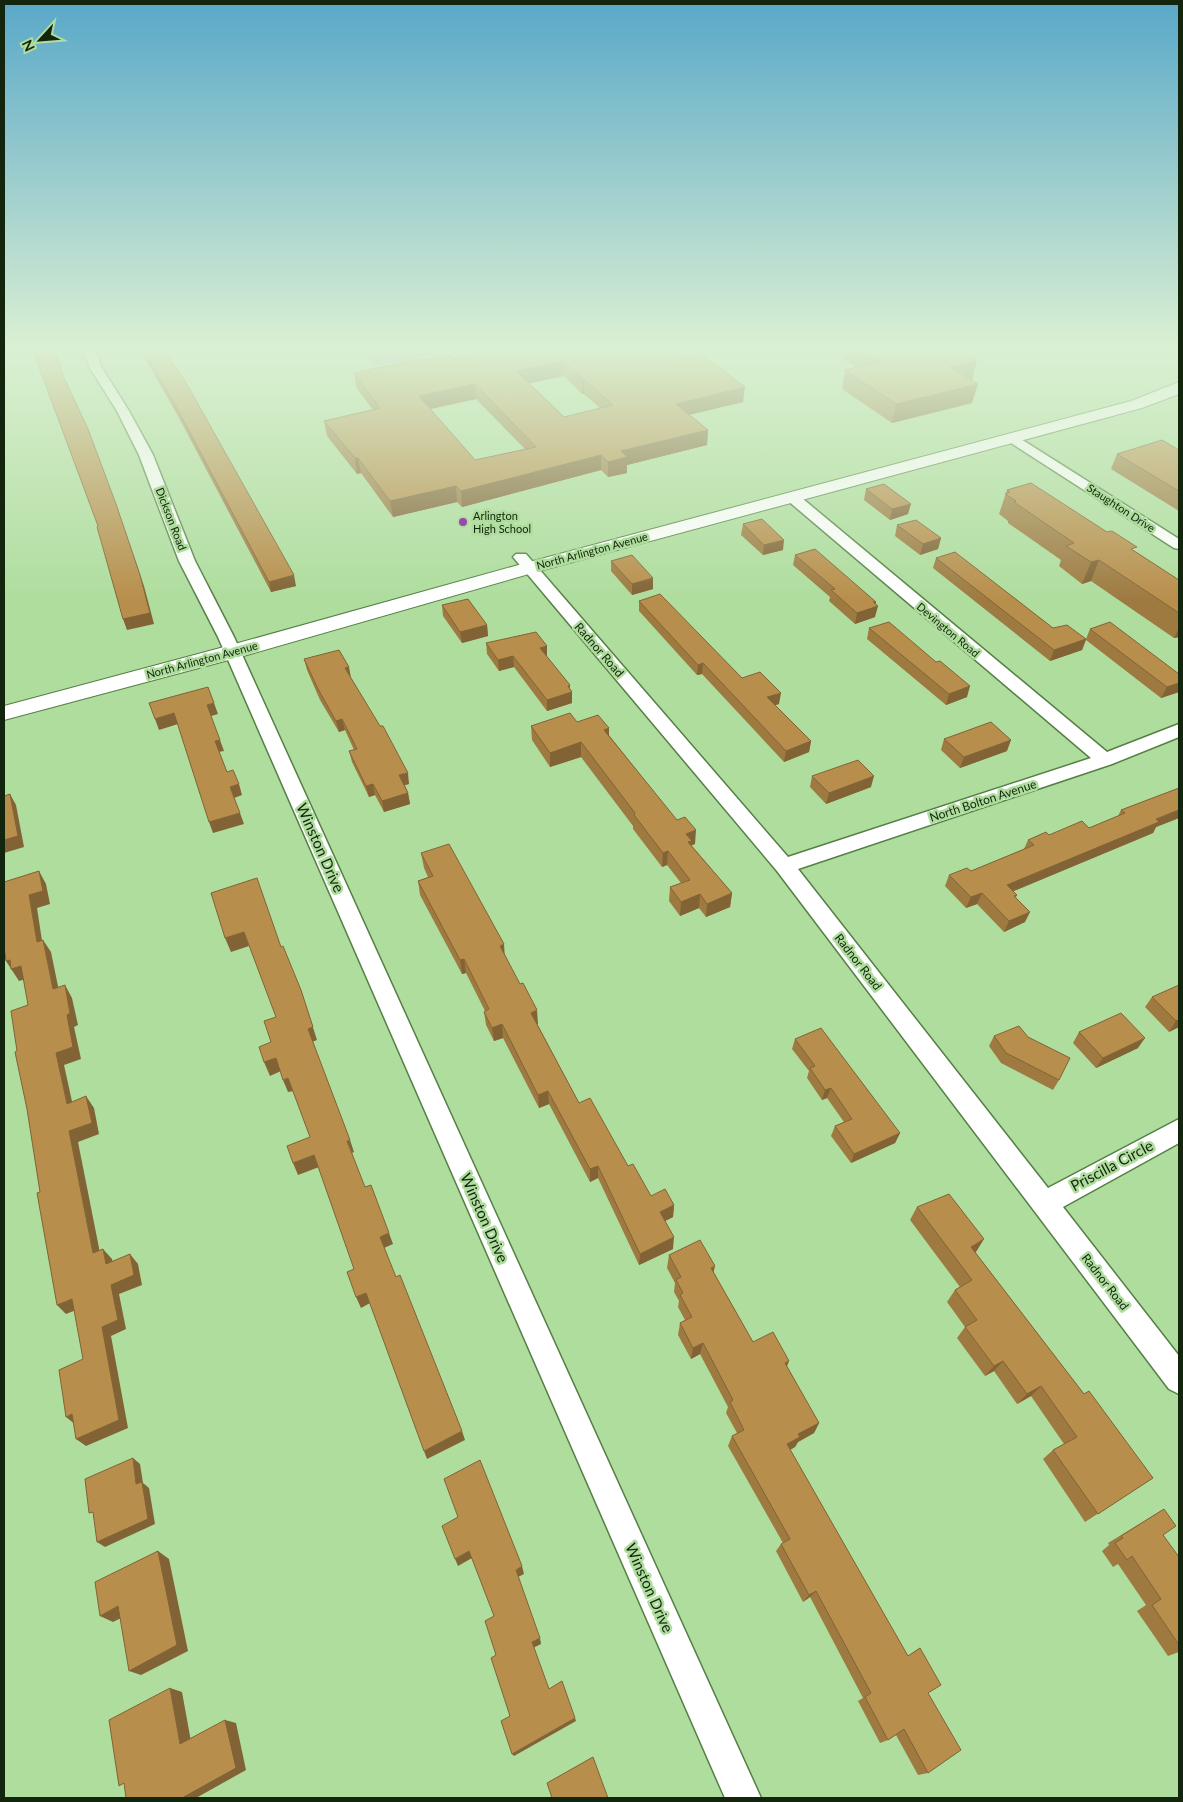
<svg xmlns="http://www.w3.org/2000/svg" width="1183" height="1802" font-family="Lato,sans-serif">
	<rect width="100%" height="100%" fill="#afdd9e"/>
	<path fill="#bd89ce" d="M360,348H426L433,355L376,366Z"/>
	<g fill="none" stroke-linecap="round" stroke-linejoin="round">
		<g stroke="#557f45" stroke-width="3">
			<path id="street" d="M82,348H94L102,368L129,411L153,455L195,561L234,637L761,1798H725L218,637L179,561L139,455L117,411L90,368Z
				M1013,434L1179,539V549L1174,548L1008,441L1006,438Z
				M792,493L797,494L1107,752L1179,724V737L1112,764L798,869L1048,1188L1179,1119V1143L1063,1207L1179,1356V1394L1169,1389L777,871L513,557L516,554H526L788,857L1091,758L787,500L785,497Z"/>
		</g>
		<g stroke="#557f45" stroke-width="2">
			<path id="secondary" d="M1179,382V394L1142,408L536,572L240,657L4,720V706L224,647L522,564L1131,401Z"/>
		</g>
		<use href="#street" fill="#fff" fill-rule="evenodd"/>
		<use href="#secondary" fill="#fff" fill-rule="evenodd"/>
	</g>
	<path fill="#9e7a41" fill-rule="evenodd" d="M139,348H162L296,586L271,592L178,416Z
		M826,348H955L977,360L972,380H971L972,403L892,423L842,389L845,370L856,367Z
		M1162,348H1179V351L1162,350Z
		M679,358L743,402L689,415L708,430L707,445L627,465V473L608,477L601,470L462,507L457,502L393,517L361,473L357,474L327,436L324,421L373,410L356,387L354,373L428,359ZM564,376L582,394H584L600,408L564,417L529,383ZM476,399L525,449L475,460L430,409Z
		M1179,450V511L1111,469L1117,454Z
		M866,489L908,514L890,520L864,500Z
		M1007,490L1135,551L1179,580V637L1174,638L1091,581L1082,584L1059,566L1061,560L1008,523V521L999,514Z
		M743,524L783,550L763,555L741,535Z
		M897,525L941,538L938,549L920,555L895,536Z
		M795,555L875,617L855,624L829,601L830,597L793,565Z
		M936,558L1053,628L1086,639L1090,629L1179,674V692L1161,698L1086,640L1082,650L1050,661L933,568Z
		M611,561L653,589L632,595L611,571Z
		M639,601L742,678L779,704L775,705L811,741L809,752L784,762L702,674L697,675L639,611Z
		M442,605L487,625L488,636L462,643L443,616Z
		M869,628L967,697L946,705L867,639Z
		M486,643L547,646V657L572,692V703L547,711L514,667L499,671L487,654Z
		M304,659L351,678L409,784L405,785L408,793L410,804L384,812L375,795L369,797L352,762L349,751L354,750L345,730L339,732L320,700L307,670Z
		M577,722L609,728V735L695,844L692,845V846L732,893L730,907L706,917L699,908L680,916L669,901L670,887L681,883L667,865L662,867L633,829V826L581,757L550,767L532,740L531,726Z
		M944,739L1007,751L960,768L941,750Z
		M812,776L871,787L826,804L810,787Z
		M1179,788V818L1156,827L1153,833L1013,891L1017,895L1016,897L1025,922L1004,932L977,904L966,908L945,886L949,875L971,871L1024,849L1028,840L1049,835L1089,828L1118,816L1121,810Z
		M421,853L505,955L538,1024H537L579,1103L651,1196L674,1205L673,1217L665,1221L673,1249L639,1265L598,1178L590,1182L549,1104L539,1108L503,1038L494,1041L486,1025L484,1012L485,1011L466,973L462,974L420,895L418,881L428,877L424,868Z
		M1179,985V1027L1169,1032L1145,1007L1152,997Z
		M1079,1032L1138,1048L1096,1068L1073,1043Z
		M994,1036L1059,1080L1053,1090L1001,1063L989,1046Z
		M795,1039L900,1133L895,1143L851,1163L831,1136L835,1126L844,1122L827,1098L822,1100L807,1078L809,1071L792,1049Z
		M917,1207L976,1252H975L1084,1394L1153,1478L1085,1522L1043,1459L1053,1450L1064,1444L1031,1396L1017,1404L994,1371L985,1376L957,1338L965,1327L947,1302L955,1290L960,1287L910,1220Z
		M669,1255L714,1273L753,1342L787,1367L819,1423L814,1433L798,1442L795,1447L790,1450L908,1656L920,1648L928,1693V1773L918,1775L896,1735L888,1740L880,1743L858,1701L863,1698L810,1597L803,1602L776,1551L781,1544L783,1543L728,1446L732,1436L737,1433L726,1413L728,1407L700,1354L691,1359L678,1335L680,1323L685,1320L678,1307L679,1301L674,1292L675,1283L667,1268Z
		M1164,1509L1163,1535L1179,1557V1652L1168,1656L1137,1611L1146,1605L1118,1564L1113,1567L1102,1551L1109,1545L1108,1543Z"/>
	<path fill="#816335" d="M977,360L972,380L945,386L950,367Z
		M564,361V376L517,386L516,371Z
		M582,379H584V394H582Z
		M475,384L476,399L421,411L419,396Z
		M978,384L972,403L892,423L896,404Z
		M745,387L743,402L675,418L676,404Z
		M708,430L707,445L627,465V473L608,477V462L621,451Z
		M601,455V470L462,507L461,491Z
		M355,458H358L361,473L357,474Z
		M456,486L457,502L393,517L390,501Z
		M116,504L144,586L154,624L127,630L123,619Z
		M911,504L908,514L890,520L892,509Z
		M941,538L938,549L920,555L923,544Z
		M784,540L783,550L763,555L764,545Z
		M1099,560L1091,581L1082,584L1091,562Z
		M294,575L296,586L271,592L269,582Z
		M653,578V589L632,595V584Z
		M873,602H876L875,607L878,606L875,617L855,624L857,613Z
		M487,625L488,636L462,643L460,632Z
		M1179,628V637L1174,638Z
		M1086,639L1082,650L1050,661L1054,650Z
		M547,646V657L540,648Z
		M513,656L514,667L499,671L498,660Z
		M703,663L702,674L697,675L698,665Z
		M349,667L351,678L345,668Z
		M1179,683V692L1161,698L1167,687Z
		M570,685V693L572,692V703L547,711V700L568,686Z
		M970,686L967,697L946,705L949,694Z
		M781,693L779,704L766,708L767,697Z
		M214,703L218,714L211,716L207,705Z
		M174,713L178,724L159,730L155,719Z
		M342,719L345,730L339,732L336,721Z
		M609,728V742L604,730Z
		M220,740L224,751L218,752L215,741Z
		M1011,740L1007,751L960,768L964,757Z
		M811,741L809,752L784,762L786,751Z
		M581,742V757L550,767V753Z
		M408,773L409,784L401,786L399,775Z
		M874,776L871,787L826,804L829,793Z
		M239,784L242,795L234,798L230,787Z
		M373,784L375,795L369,797L366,786Z
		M408,793L410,804L384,812L382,801Z
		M10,794L16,805L24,847L4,853V840Z
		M1179,810V818L1156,827L1153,833L1002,896L1007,885Z
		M240,813L244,824L213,833L209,822Z
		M696,830L695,844L692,845L691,855L686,834Z
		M668,851L667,865L662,867L663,853Z
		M39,871L46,884L50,904L37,908L44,954L37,942L29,895Z
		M732,893L730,907L706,917L707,904Z
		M982,893L977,904L966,908L971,897Z
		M700,894L699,908L680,916L681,902Z
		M1030,912L1025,922L1004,932L1009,921Z
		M244,932L249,946L231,952L225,938Z
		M43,940L51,952L61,1001L53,989Z
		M504,944L505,959L500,946Z
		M464,959L466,973L462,974L460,960Z
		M10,960L21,966L29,978L19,981L6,961Z
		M65,985L72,998L78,1025L74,1027L81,1059L64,1065L75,1115L67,1104L56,1053Z
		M301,990L317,1040L312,1042L308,1029Z
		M537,1010L538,1024L532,1026L531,1013Z
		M1179,1020V1027L1169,1032L1176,1021Z
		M502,1024L503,1038L494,1041L492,1028Z
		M1145,1038L1138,1048L1096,1068L1103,1058Z
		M276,1058L281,1071L270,1076L264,1062Z
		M288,1078L294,1091L288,1092L283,1080Z
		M831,1088L827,1098L822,1100L825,1090Z
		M548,1091L549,1104L539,1108L538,1095Z
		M86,1096L94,1108L99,1134L78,1142L102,1263L93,1253L69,1131Z
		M900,1133L895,1143L851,1163L854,1154Z
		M350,1140L354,1152L352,1153L347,1141Z
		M314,1155L319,1167L298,1175L293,1163Z
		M598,1166V1178L590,1182V1169Z
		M674,1205L673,1217L659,1224L660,1212Z
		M389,1233L393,1244L384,1248L380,1237Z
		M674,1237L673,1249L639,1265L640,1254Z
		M984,1239L976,1252L963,1259L971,1247Z
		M103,1249L112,1259L115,1274L106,1264Z
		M130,1254L138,1264L142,1285L119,1294L126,1329L111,1336L128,1428L86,1446L76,1439L111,1285Z
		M715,1266L712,1279L711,1268Z
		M366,1293L370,1303L361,1308L356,1297Z
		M72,1299L81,1308L66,1314L57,1305Z
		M703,1343L700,1354L691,1359L693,1348Z
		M789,1361L785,1372V1363Z
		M1003,1361L994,1371L985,1376L994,1366Z
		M1041,1386L1031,1396L1017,1404L1027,1394Z
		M72,1414L76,1425L66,1417Z
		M819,1423L814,1433L798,1442L795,1447L782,1454L787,1444L798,1434Z
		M462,1431L465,1440L427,1459L424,1451Z
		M133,1458L140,1464L143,1483L149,1488L155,1524L105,1547L97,1542L136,1484Z
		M158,1551L169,1559L188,1651L141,1675L129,1671Z
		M469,1551L472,1558L458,1566L455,1559Z
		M522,1566L524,1574L518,1577L516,1570Z
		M816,1591L810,1597L803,1602L809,1595Z
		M118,1606L131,1613L113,1622L100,1616Z
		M540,1638L541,1644L533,1648L532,1642Z
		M170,1688L182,1692L192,1747L180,1744Z
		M575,1718L576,1721L514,1756L512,1754Z
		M225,1720L236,1723L246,1770L196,1798H182Z"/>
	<path fill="#b88e4c" stroke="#816335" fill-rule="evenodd" d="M33,348H54L64,378L88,429L116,504L140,575L150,613L123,619L97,527L98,526L40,370Z
		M142,348H162L166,354L185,381L294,575L269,582L176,406Z
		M507,348H667L679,358L701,354L745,387L676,404L708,430L621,451L627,457L608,462L601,455L461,491L456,486L390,501L358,458H355L324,421L380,408L354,373L424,358L428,359L450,355L453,359ZM564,361L582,379H584L613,405L564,417L516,371ZM475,384L536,447L475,460L419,396Z
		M858,348H955L977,360L950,367L978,384L896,404L845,370L880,362Z
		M1162,440L1179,450V491L1117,454Z
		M1031,483L1107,532L1112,531L1137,547L1131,549L1179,580V613L1099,560L1091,562L1066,546L1074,543L1014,502L1016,501L1005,494L1010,492L1007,490Z
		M884,484L911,504L892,509L866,489Z
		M762,519L784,540L764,545L743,524Z
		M916,520L941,538L923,544L897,525Z
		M815,549L876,602H873L878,606L857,613L831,590L835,589L795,555Z
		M955,552L1053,628L1067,625L1086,639L1054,650L936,558Z
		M632,555L653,578L632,584L611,561Z
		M660,594L742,678L760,672L781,693L767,697L811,741L786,751L703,663L698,665L639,601Z
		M468,599L487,625L460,632L442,605Z
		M889,622L936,662L940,661L970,686L949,694L869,628Z
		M1110,622L1179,674V683L1167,687L1090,629Z
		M536,632L547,646L540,648L570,685L568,686L572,692L547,700L513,656L498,660L486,643Z
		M339,650L349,667L345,668L380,726H383L408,773L399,775L408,793L382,801L373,784L366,786L349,751L357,749L342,719L336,721L318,689L304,659Z
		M208,687L214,703L207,705L220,740L215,741L227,772L233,770L239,784L230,787L240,813L209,822L174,713L155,719L149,703Z
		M570,713L577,722L598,715L609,728L604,730L677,820L685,817L696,830L686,834L692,841L688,842L732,893L707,904L700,894L681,902L670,887L690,880L668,851L663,853L634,815L635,813L581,742L550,753L531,726Z
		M991,722L1011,740L964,757L944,739Z
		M858,760L874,776L829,793L812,776Z
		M1179,788V810L1156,819L1159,822L1007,885L1017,895L1014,896L1030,912L1009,921L982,893L971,897L949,875L967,868L971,871L1010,855L1034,845L1028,840L1046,832L1049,835L1082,821L1089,828L1125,813L1121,810Z
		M10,794L18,836L4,840V796Z
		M449,844L504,944L500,946L520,984L523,983L537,1010L531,1013L579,1103L590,1098L628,1166L633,1164L651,1196L665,1189L674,1205L660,1212L674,1237L640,1254L598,1166L590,1169L548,1091L538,1095L502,1024L492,1028L484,1012L489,1009L464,959L460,960L418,881L433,876L421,853Z
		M39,871L43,891L29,895L37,942L43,940L53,989L65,985L70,1013L67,1015L73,1047L56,1053L67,1104L86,1096L92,1123L69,1131L93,1253L103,1249L106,1264L130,1254L134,1275L111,1285L118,1320L102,1327L119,1420L76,1439L72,1414L66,1417L59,1370L83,1359L72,1299L57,1305L37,1193L40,1192L27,1109L15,1052L17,1051L11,1011L28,1005L21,966L11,969L10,960L6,961L4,947V882Z
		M257,878L281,947L283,946L301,990L313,1027L308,1029L350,1140L347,1141L365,1187L371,1185L389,1233L380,1237L396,1277L400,1275L462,1431L424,1451L366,1293L356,1297L347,1272L354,1269L314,1155L293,1163L287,1146L310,1137L288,1078L283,1080L276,1058L264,1062L259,1047L271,1042L264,1021L276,1017L244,932L225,938L211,893Z
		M1179,985V1020L1176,1021L1152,997Z
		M1121,1013L1145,1038L1103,1058L1079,1032Z
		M1019,1026L1028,1037L1070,1058L1059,1080L1006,1053L994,1036Z
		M821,1028L900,1133L854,1154L835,1126L852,1119L831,1088L825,1090L810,1068L815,1066L795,1039Z
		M949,1194L984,1239L971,1247L1084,1394L1089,1391L1153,1478L1098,1514L1053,1450L1077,1437L1041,1386L1027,1394L1003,1361L994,1366L965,1327L977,1320L955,1290L972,1280L917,1207Z
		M700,1240L715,1266L711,1268L753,1342L773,1332L789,1361L785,1363L819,1423L798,1434L800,1437L787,1444L908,1656L920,1648L941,1685L928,1693L961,1750L928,1773L904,1729L888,1740L865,1697L871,1693L816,1591L809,1595L781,1544L790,1539L732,1436L744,1430L730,1402L733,1400L703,1343L693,1348L680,1323L692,1317L680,1295L683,1293L676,1280L681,1277L669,1255Z
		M133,1458L136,1484L142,1482L148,1519L97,1542L93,1512L89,1513L85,1479Z
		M480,1460L522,1566L516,1570L540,1638L532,1642L549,1689L562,1681L575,1718L512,1754L501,1721L510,1716L491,1658L496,1655L485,1621L494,1616L469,1551L455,1559L442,1526L458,1517L444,1479Z
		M1164,1509L1176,1526L1163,1535L1179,1557V1645L1152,1605L1161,1599L1132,1556L1127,1560L1115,1543L1123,1538L1121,1536Z
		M158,1551L177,1645L129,1671L118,1606L100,1616L95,1582Z
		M170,1688L180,1744L225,1720L236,1768L182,1798H126L124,1783L119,1786L109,1720Z
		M593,1757L608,1798H552L547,1783Z"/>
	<linearGradient id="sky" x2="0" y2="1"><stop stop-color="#59a8c8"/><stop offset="0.58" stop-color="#dbf0d3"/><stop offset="1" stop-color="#dbf0d3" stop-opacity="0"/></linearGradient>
	<rect width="1183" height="600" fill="url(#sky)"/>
	<circle fill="#9a45b3" stroke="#afdd9e" stroke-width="2" cx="463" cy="522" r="5"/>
	<g text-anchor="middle" stroke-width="5" stroke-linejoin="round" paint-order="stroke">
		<g font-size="11" fill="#13250d" stroke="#afdd9e">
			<text transform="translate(1121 508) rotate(33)" y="4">Staughton Drive</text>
			<text transform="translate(171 519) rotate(69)" y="4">Dickson Road</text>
			<text transform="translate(592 551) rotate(-15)" y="4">North Arlington Avenue</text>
			<text transform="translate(948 630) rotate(40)" y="4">Devington Road</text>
			<text transform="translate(202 660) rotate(-15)" y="4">North Arlington Avenue</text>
		</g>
		<g font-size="11" fill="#13250d" stroke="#afdd9e" text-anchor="start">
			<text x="473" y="520">Arlington<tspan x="473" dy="13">High School</tspan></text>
		</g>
		<g font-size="12" fill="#13250d" stroke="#afdd9e">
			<text transform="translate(599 650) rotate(49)" y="4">Radnor Road</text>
			<text transform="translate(983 801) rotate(-18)" y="4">North Bolton Avenue</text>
			<text transform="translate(858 962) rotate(52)" y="4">Radnor Road</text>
			<text transform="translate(1105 1282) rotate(52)" y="4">Radnor Road</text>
		</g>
		<g font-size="15" fill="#13250d" stroke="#afdd9e">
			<text transform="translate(320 848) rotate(66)" y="5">Winston Drive</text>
			<text transform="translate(1112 1166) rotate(-28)" y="5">Priscilla Circle</text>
			<text transform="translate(484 1218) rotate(66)" y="5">Winston Drive</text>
			<text transform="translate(649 1588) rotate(66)" y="5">Winston Drive</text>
		</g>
	</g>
	<rect width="1183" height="1802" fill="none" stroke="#13250d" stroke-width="10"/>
	<g transform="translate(40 40) rotate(244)" stroke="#afdd9e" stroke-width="4" paint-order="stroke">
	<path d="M0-4L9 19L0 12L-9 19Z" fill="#13250d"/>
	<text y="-8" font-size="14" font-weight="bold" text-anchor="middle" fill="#13250d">N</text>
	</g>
</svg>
